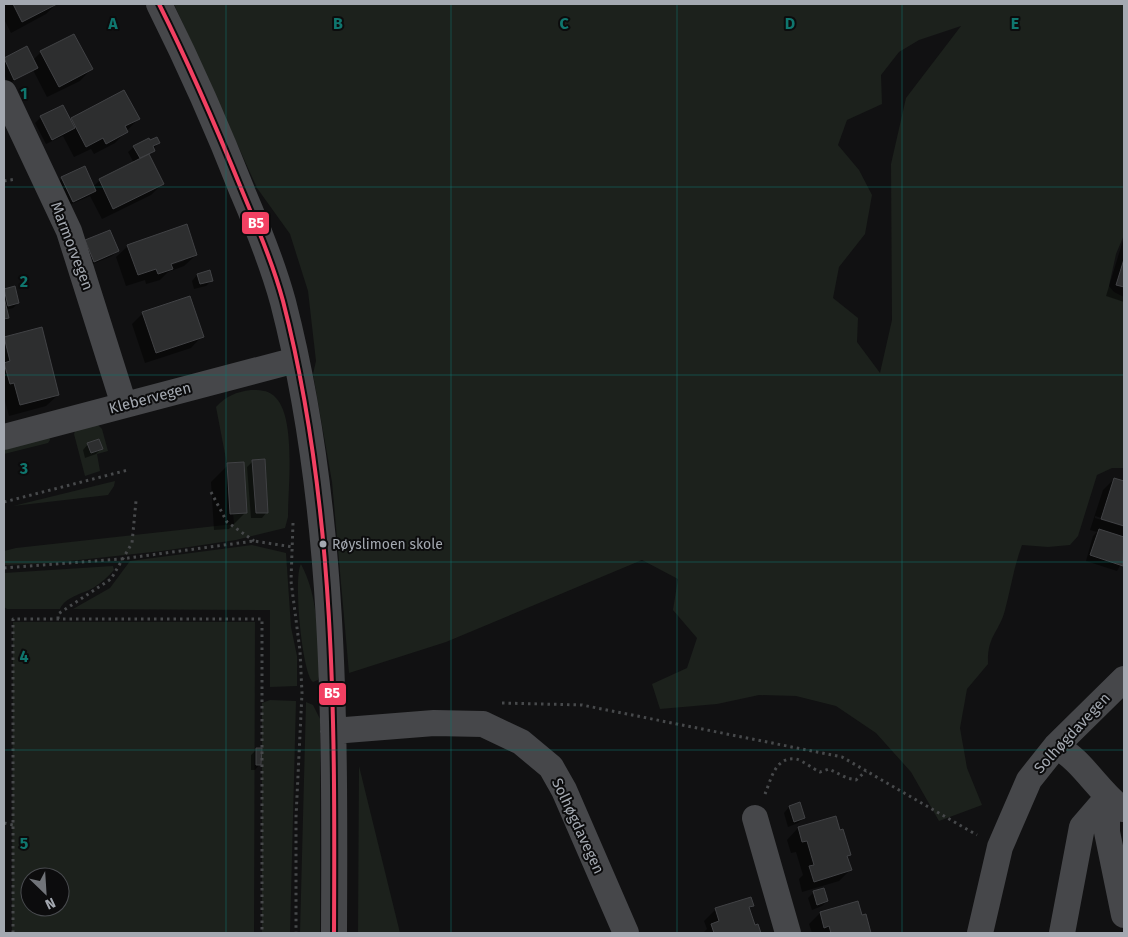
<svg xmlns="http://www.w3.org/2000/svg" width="1128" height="937" font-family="'Fira Sans',sans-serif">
	<rect width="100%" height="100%" fill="#111112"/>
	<path fill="#1c211c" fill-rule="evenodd" d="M174,4H1124V235L1116,254L1109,286L1114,292L1124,297V468H1112L1097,475L1078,536L1070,545L1048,547L1022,545C1014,566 1011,588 1005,610C999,633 987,635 988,664L967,689L960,728L967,768L982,805L939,821L911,772L876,733L836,706L796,696L759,695L717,704L660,709L652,684L687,668L697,638L673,610L678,579L642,560L446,642L349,673L332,482L313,374L316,361L308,291L290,234L257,188ZM961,26L906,98L891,164L892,320L880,373L857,342L858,318L833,298L839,267L865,234L872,195L859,170L838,145L847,120L882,104L881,75L899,52L919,40Z
		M251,390C260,390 269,390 276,398C296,419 288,488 288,517L285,528L236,540L162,551L51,563L4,565V551L16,548L234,524L230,480L216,407C226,396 236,392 251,390Z
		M98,425L102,429L108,451L97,454L100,471L85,476L74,434L76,428Z
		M49,436L50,440L48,443L4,454V445Z
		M115,481L114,486L108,495L13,506Z
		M252,545L286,553L291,627L297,656V686L270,687V610L73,609L110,588L130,561Z
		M301,564C319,598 317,635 320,673L318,680L313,682C302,675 293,576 301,564Z
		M113,566L114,570C108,577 101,583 93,588C82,594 65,597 60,609H7L4,607V573Z
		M13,622H255L254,933H12ZM30,877H60V907H30Z
		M270,700L296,701L290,933H262V703Z
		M306,702L313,705L320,719V933H300Z
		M359,766L400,933H358Z"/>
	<path fill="#0007" fill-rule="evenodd" d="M4,4H56L46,14L11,33L4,19Z
		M26,47L33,60L41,52L91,69L80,81L47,97L33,70L8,84L4,74V59Z
		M124,91L138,119L115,143L94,154L91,149L74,157L63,136L46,144L35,123L41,117L70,120Z
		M150,142L158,143L148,156L162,184L151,195L102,219L90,196L67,206L57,184L62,178L93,187L100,180L134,163L128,152L134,147Z
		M1124,237V302L1106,296Z
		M85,241L117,251L112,256L88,266Z
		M128,246L196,255L184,266L168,272L160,280L146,284L145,280L126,286L116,257ZM184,258V261L166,267L165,265Z
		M209,272L212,280L206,286L194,289L192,281L197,275Z
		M14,288L18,303L13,308L6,310L7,318L4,322V291Z
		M143,313L202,336L191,348L145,363L132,324Z
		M4,338L58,395L46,406L9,416L4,397Z
		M88,444L101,449L96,454L85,458L83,450Z
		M253,461L267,512L262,518H251L247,467Z
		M228,465L246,512L229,529L214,530L211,482Z
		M1114,479L1124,482V525L1095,516V518L1124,527V559L1117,571L1086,561L1093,536L1097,532L1090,530L1103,490Z
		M256,750L260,764L255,770H251V755Z
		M789,807L804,818L798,823L788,827L784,813Z
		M798,828L850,854L847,857L850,870L839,881L802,892L799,879L803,875L796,852L791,853L787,840Z
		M814,892L827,901L822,906L812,910L808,898Z
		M752,906L749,909L758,933H703L707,929L704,921L716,909Z
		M820,913L865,916L870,933H812L809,924Z"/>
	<path fill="#2d2e2f" stroke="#414245" d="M13,4H57L22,22Z
		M74,34L93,69L59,87L40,51Z
		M27,46L38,68L14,80L4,58Z
		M124,90L140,119L125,126L128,132L106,144L103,138L86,147L71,118Z
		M63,105L75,128L52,140L40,116Z
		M157,137L160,143L153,146L155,151L140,158L133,146L149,138L150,140Z
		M149,154L164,184L113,209L99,179Z
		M85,166L96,191L73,202L61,177Z
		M187,224L197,255L171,264L173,269L158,274L156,269L138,275L127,245Z
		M110,230L119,251L94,262L85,240Z
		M1124,259V287L1116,285Z
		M210,270L213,281L200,284L197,274Z
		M15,286L19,303L8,306L4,289Z
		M190,296L204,337L156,353L142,312Z
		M4,297L9,318L4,319Z
		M42,327L59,395L20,405L14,383L10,384L4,363L10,361L4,337Z
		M99,439L103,449L91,453L87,443Z
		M265,459L268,513H256L252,460Z
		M244,462L247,513L230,514L227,463Z
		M1114,478L1124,481V526L1101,519Z
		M1099,529L1124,537L1123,566L1090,555Z
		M256,748H262L261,765H256Z
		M800,802L805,818L794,822L789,806Z
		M836,816L840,830L843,829L851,855L847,856L852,870L814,882L809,866L814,865L807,841L802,842L798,827Z
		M824,888L828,901L817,905L813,891Z
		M751,897L754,906L749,907L755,925L758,924L761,933H714L711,924L719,921L715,908Z
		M858,901L862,915L866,914L871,933H831L829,926L824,928L820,912Z"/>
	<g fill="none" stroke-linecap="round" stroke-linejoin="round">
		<path stroke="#47494b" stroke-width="3" stroke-dasharray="2.5 4" stroke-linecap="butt" d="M4,181L16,179
			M211,492L227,522L254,541
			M4,502L128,470
			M293,523L291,581L300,651L302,693L296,817V933
			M4,568L121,559L254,541L293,547
			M58,619V614L111,579L132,543L136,501
			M502,703L582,705L842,757L977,835
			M765,794C771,780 775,756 796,759C802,760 813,769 820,772L829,769L847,778L856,780L866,771
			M4,823L13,825
			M13,933V619H262V933"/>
		<path stroke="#46474a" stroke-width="26" d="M159,4C190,66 218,129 243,193C258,228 273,265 283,302C336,507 335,723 334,933
			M4,93L69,231L124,405
			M4,437L296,360
			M333,731L434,723L483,724L521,742L551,767L564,790L626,933
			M1056,746C1083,761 1097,790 1122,809
			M755,818L788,933
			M980,933L1000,847L1029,780L1056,746L1124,679
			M1062,933L1082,827L1107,798V832L1124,915"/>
		<g stroke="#0c0c0d" stroke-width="8">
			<path id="bus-1" d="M159,4C190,66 217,129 243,193C258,229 273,264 283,301C336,507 335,722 334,933"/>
		</g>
		<use href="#bus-1" stroke="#f24062" stroke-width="4"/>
	</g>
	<path fill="none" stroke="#0f766e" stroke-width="1" stroke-opacity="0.55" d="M226,4V933M451,4V933M677,4V933M902,4V933M4,187H1124M4,375H1124M4,562H1124M4,750H1124"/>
	<circle fill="#a4a9b1" stroke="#0c0c0d" stroke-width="2" cx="323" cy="544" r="4.5"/>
	<g text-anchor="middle" stroke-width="4" stroke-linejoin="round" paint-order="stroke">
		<g font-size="14" fill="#a4a9b1" stroke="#0c0c0d" text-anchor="start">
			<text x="332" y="549">Røyslimoen skole</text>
		</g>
		<g font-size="15" fill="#a4a9b1" stroke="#0c0c0d">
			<text transform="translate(72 246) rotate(69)" y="5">Marmorvegen</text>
			<text transform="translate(150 398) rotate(-15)" y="5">Klebervegen</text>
			<text transform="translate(1072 733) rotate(-47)" y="5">Solhøgdavegen</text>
			<text transform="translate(578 826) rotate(65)" y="5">Solhøgdavegen</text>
		</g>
	</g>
	<g font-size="16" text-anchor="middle" font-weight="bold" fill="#0f766e" stroke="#0c0c0d" stroke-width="4" stroke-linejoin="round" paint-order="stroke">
		<text x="113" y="29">A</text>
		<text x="338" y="29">B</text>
		<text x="564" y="29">C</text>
		<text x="790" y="29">D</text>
		<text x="1015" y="29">E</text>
		<text x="24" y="99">1</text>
		<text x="24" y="287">2</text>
		<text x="24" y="474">3</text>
		<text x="24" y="662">4</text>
		<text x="24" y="849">5</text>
	</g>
	<g stroke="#0c0c0d" stroke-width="2">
		<rect x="241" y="211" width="29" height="24" rx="5" fill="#f24062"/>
		<rect x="318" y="682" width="29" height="24" rx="5" fill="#f24062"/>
	</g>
	<g font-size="14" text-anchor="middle" font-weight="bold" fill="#fff">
		<text x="256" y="228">B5</text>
		<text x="332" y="698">B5</text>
	</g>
	<rect width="1128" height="937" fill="none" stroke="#a4a9b1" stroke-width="10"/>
	<g transform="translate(45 892) rotate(155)"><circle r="24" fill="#0c0c0d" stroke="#494b4f"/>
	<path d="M0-4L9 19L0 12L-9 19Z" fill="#717479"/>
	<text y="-8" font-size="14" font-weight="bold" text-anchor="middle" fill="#a4a9b1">N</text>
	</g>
</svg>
